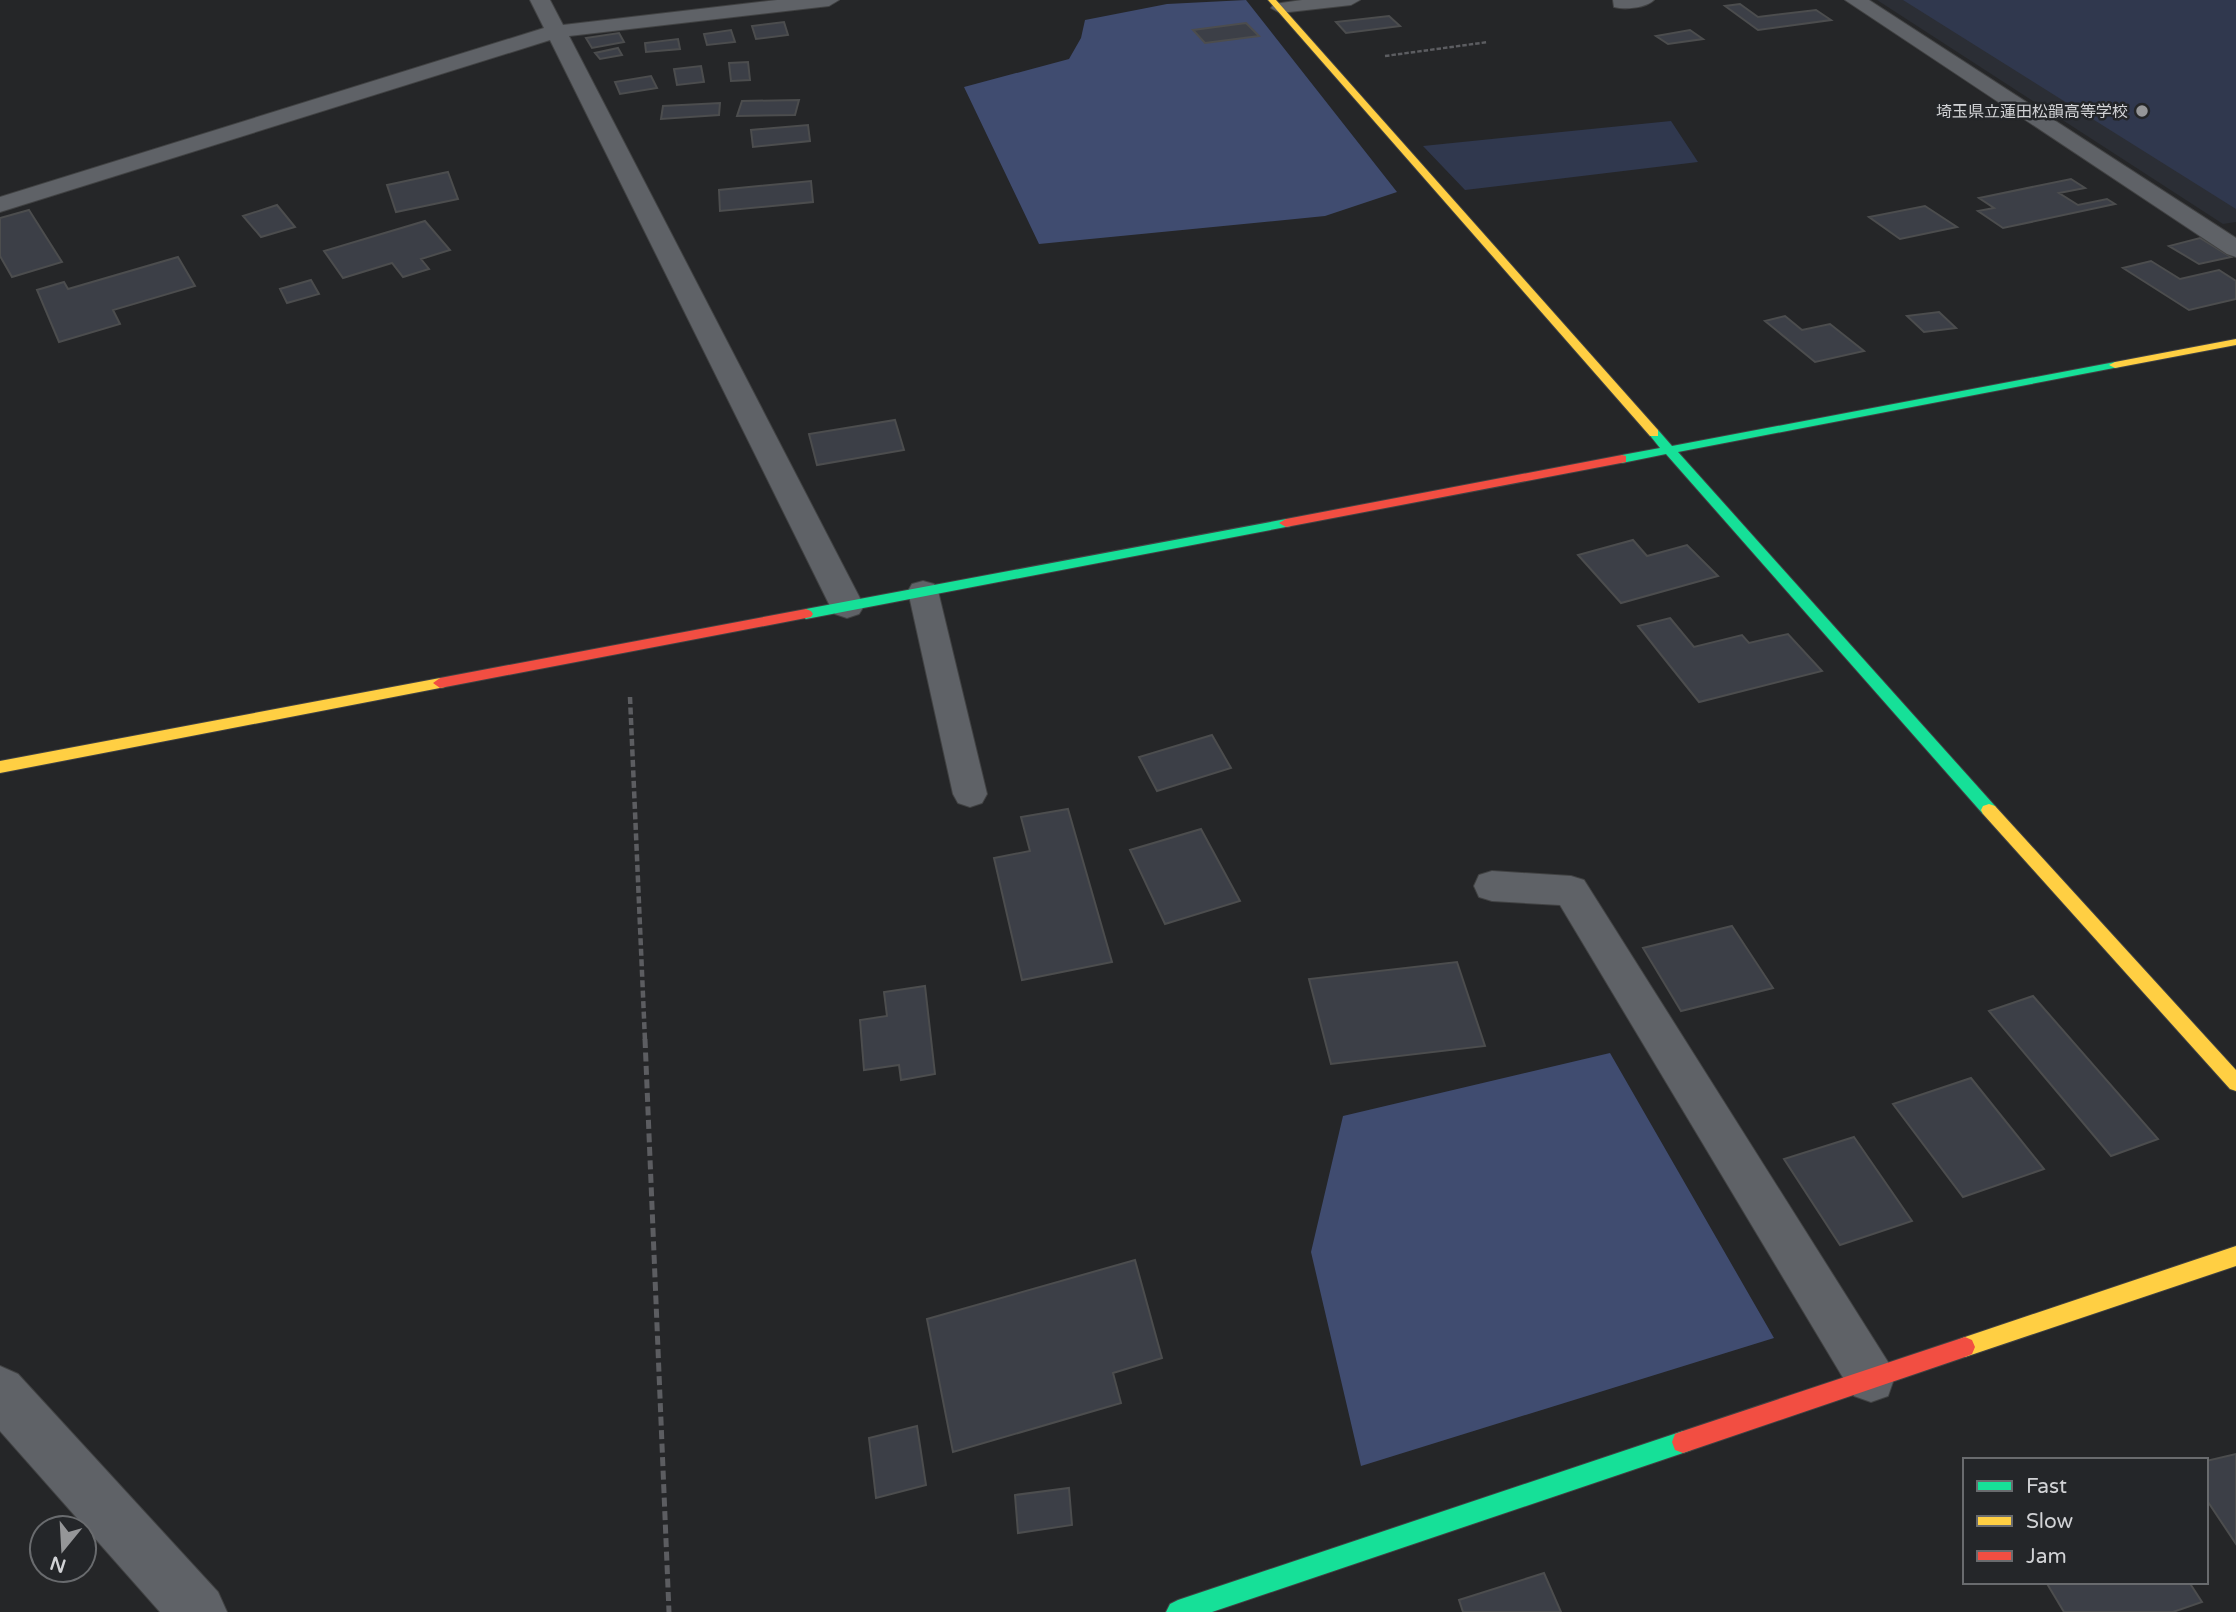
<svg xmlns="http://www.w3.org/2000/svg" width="2236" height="1612" font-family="'Varela Round','Noto Sans JP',sans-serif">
	<rect width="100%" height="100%" fill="#252628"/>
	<path fill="#2b2e35" d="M1877,0H2236V222L2223,224Z"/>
	<path fill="#30384e" d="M1903,0H2236V209Z
		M1671,121L1698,162L1465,190L1423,146Z"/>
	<path fill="#404c70" d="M1246,0L1397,192L1325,216L1039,244L964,87L1069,59L1081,38L1085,20L1167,4Z
		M1610,1053L1774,1338L1361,1466L1311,1252L1343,1116Z"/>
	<path fill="#3c3f47" stroke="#4c4d4e" stroke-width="2" d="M1740,4L1758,17L1816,10L1831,20L1758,30L1725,6Z
		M1389,16L1400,26L1346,33L1336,22Z
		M784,22L788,35L756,39L752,26Z
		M1246,23L1259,36L1205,43L1193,30Z
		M731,30L735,42L707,45L704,34Z
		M1690,30L1703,39L1668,44L1656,36Z
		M619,33L624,42L592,48L586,38Z
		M678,39L680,49L646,52L645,43Z
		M618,48L622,55L600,59L595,53Z
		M748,62L750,80L731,81L729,63Z
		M701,66L704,82L677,85L674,69Z
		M651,76L657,88L620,94L615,82Z
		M799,100L795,115L737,116L742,101Z
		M720,103L719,115L661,119L663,106Z
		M808,125L810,141L753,147L751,130Z
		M448,172L458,199L396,212L387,185Z
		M2071,179L2085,188L2059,193L2078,205L2107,199L2115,204L2003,228L1978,211L1994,208L1979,198Z
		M811,181L813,202L720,211L719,190Z
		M277,205L295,227L261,237L243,216Z
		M1925,206L1957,227L1900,239L1869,217Z
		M29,210L62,262L12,277L0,256V218Z
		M425,221L450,250L421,259L429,269L403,277L392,263L343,278L324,251Z
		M2200,238L2231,257L2199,264L2169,246Z
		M178,257L195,286L113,310L120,324L59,342L37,290L64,282L68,289Z
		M2151,261L2180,279L2219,270L2236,281V299L2189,310L2123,268Z
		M311,280L319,294L287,303L280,289Z
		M1939,312L1956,328L1924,332L1907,316Z
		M1785,316L1802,330L1830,324L1864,351L1815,362L1765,321Z
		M895,420L904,450L817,465L809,434Z
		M1633,540L1647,556L1687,545L1718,576L1621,603L1578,555Z
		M1670,618L1694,647L1742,635L1749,643L1788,634L1822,671L1699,702L1638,626Z
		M1212,735L1231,768L1157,791L1139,757Z
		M1068,809L1112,962L1022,980L994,858L1030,851L1021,817Z
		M1201,829L1240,901L1165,924L1130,850Z
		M1732,926L1773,988L1681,1011L1643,948Z
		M1457,962L1485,1046L1331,1064L1309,979Z
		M925,986L935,1074L901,1080L899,1065L864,1070L860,1020L887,1016L884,992Z
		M2033,996L2158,1139L2111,1156L1989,1011Z
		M1971,1078L2044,1169L1963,1197L1893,1104Z
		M1854,1137L1912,1221L1840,1245L1784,1159Z
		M1135,1260L1162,1358L1113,1373L1121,1403L953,1452L927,1319Z
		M917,1426L926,1485L876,1498L869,1438Z
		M2236,1454V1544L2206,1499V1461Z
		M1069,1488L1072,1525L1018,1533L1015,1495Z
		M1544,1573L1561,1612H1463L1459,1600Z
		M2046,1582H2189L2202,1602L2173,1612H2064Z"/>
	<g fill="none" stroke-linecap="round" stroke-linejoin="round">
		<g stroke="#414243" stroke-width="2">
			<path id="lane" d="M1302,0H1360L1351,5L1280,13L1271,8L1274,4Z
				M1613,0H1654C1646,8 1625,10 1614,7Z
				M923,581L934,584L938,591L987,794L982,803L970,807L958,803L953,794L908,591L912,584Z
				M1492,871L1571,876L1584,880L1888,1362L1894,1379L1888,1396L1871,1402L1854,1396L1560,905L1492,901L1479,897L1474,886L1479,875Z"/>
		</g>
		<g stroke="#414243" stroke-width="2">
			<path id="street" d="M530,0H550L563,25L777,0H839L829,6L569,36L864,606L859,614L847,618L835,614L830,606L550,40L0,212V197L544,28Z
				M1845,0H1869L2236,238V257L2227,254Z
				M0,1366L18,1374L218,1592L227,1612H160L0,1431Z"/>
		</g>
		<g stroke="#414243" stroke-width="2">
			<path id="fast" d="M2115,362L2119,363V367L1678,452L1995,806L1997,810L1995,814H1983L1666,454L1622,463L1616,459L1622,455L1660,448L1648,433L1654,429L1658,430L1672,446Z
				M1286,519L1291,520V526L806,619L799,614L806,609Z
				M1683,1431L1691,1434L1694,1442L1691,1450L1683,1453L1212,1612H1166L1170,1604L1178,1600Z"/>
		</g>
		<g stroke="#414243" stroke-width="2">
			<path id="slow" d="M1268,0H1276L1658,430V436H1650Z
				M2236,339V345L2115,368L2109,365L2115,362Z
				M440,678L445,679L447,683L445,687L0,773V761Z
				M1989,804L1995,806L2236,1070V1091L2230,1089L1983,814L1981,810L1983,806Z
				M2236,1246V1266L1965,1357L1958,1354L1955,1347L1958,1340L1965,1337Z"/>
		</g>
		<g stroke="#414243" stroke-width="2">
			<path id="jam" d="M1622,455L1626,456V462L1286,527L1279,523L1286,519Z
				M806,609L811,611L813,614L811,617L440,688L433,683L440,678Z
				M1965,1337L1972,1340L1975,1347L1972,1354L1965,1357L1683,1453L1675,1450L1672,1442L1675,1434L1683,1431Z"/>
		</g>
		<path stroke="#5c5d61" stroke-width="2.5" stroke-dasharray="4.5 2" stroke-linecap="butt" d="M1385,56L1488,42"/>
		<path stroke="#5c5d61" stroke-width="4.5" stroke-dasharray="7 3.5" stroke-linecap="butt" d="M630,697L645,1041"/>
		<path stroke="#5c5d61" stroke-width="5" stroke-dasharray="9 4.5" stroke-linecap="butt" d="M645,1039L669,1612"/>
		<use href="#lane" fill="#5f6267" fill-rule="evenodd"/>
		<use href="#street" fill="#5f6267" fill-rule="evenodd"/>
		<use href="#fast" fill="#16e098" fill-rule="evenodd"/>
		<use href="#slow" fill="#ffcf43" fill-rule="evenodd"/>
		<use href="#jam" fill="#f24e42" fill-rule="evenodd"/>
	</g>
	<circle fill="#959698" stroke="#242629" stroke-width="2.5" cx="2142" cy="111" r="7"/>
	<g text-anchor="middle" stroke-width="5" stroke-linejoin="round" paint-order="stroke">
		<g font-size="16" fill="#d1d2d5" stroke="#242629" text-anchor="end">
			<text x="2128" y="117">埼玉県立蓮田松韻高等学校</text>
		</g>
	</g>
	<rect x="1963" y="1458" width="245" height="126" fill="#242629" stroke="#696b6e" stroke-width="2"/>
	<rect x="1977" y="1481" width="35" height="10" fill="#16e098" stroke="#696b6e" stroke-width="2"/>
	<text x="2026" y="1493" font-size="21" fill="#d1d2d5">Fast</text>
	<rect x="1977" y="1516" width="35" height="10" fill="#ffcf43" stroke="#696b6e" stroke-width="2"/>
	<text x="2026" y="1528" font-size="21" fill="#d1d2d5">Slow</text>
	<rect x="1977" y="1551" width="35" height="10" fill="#f24e42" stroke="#696b6e" stroke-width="2"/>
	<text x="2026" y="1563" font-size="21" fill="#d1d2d5">Jam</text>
	<g transform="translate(63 1549) rotate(198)"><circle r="33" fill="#242629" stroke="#696b6e" stroke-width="2"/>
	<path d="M0-5L12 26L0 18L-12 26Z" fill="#959698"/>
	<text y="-10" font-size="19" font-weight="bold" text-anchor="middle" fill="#d1d2d5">N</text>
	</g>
</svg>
